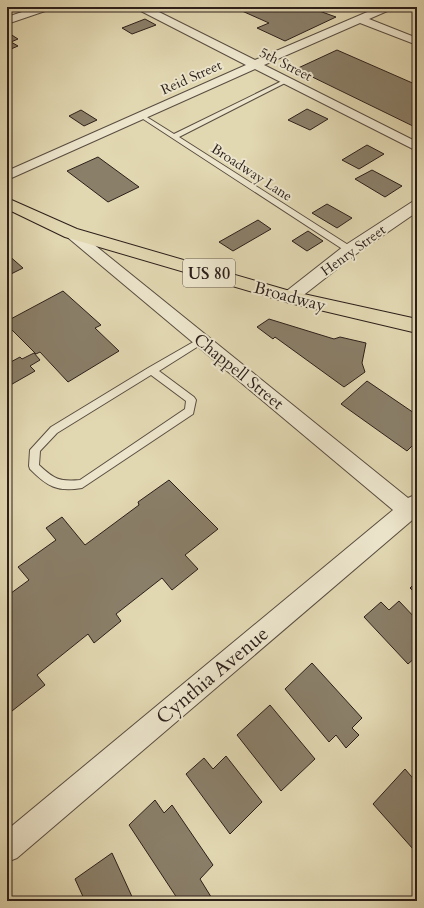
<svg xmlns="http://www.w3.org/2000/svg" width="424" height="908" font-family="Cardo,serif">
	<rect width="100%" height="100%" fill="#e1d7b1"/>
	<filter id="stains"><feTurbulence type="fractalNoise" baseFrequency=".005" numOctaves="4"/><feColorMatrix values="0 0 0 0 .2 0 0 0 0 .09 0 0 0 0 .02 0 0 0 .5 -.17"/></filter>
	<radialGradient id="worn" r=".72"><stop offset=".6" stop-color="#630" stop-opacity="0"/><stop offset="1" stop-color="#630" stop-opacity=".3"/></radialGradient>
	<path fill="#8a7f69" stroke="#2c1f1a" d="M233,7H308L336,17L285,41L257,28L269,23Z
		M145,19L156,25L132,34L122,28Z
		M7,32L18,39L11,42L18,46L11,49L7,47Z
		M337,50L417,85V128L296,69Z
		M307,109L328,119L310,130L288,120Z
		M81,110L97,120L84,126L69,116Z
		M367,145L384,154L359,169L342,160Z
		M98,157L139,187L108,202L67,171Z
		M372,170L402,186L385,197L355,179Z
		M327,204L352,218L337,228L312,213Z
		M258,220L271,229L233,251L219,242Z
		M308,231L323,241L307,251L292,241Z
		M7,254L23,268L7,276Z
		M63,291L101,325L95,328L119,351L68,382L40,352L36,354L7,325V321Z
		M269,319L334,339L340,337L366,343L362,363L365,372L344,387L275,337L273,339L257,327Z
		M34,353L40,360L30,366L35,371L7,387V364L20,357L22,359Z
		M367,381L417,415V441L407,451L341,404Z
		M169,480L218,529L185,555L198,569L172,590L162,578L116,614L121,621L94,643L88,634L37,675L45,685L12,711L7,703V596L29,580L18,567L56,540L46,528L62,517L85,545L139,505L138,502Z
		M417,581V595L410,588Z
		M399,601L417,620V656L408,664L364,617L381,602L389,610Z
		M312,663L362,718L352,728L359,735L346,748L336,735L329,742L285,689Z
		M270,705L315,759L281,791L237,735Z
		M226,756L262,802L230,834L186,774L204,758L213,769Z
		M405,769L417,783V844L413,849L373,804Z
		M155,800L164,813L172,805L213,865L200,879L213,900L212,901H179L129,825Z
		M112,853L134,901H85L75,879Z"/>
	<g fill="none" stroke-linecap="round" stroke-linejoin="round">
		<g stroke="#594d40" stroke-width="2">
			<path id="service" d="M284,80L289,81L179,137L353,248V252H347L137,115L142,114L174,134Z
				M202,337L205,338L206,340L205,342L159,371L194,397L196,400L193,414L82,488C57,492 48,487 30,469L29,466L30,450L51,427L148,368ZM151,375L186,401L185,409L80,480C59,482 54,479 39,465L40,451L57,433Z"/>
		</g>
		<g stroke="#594d40" stroke-width="2">
			<path id="minor" d="M37,7H52L51,9L7,24V17Z
				M136,7H149L255,60L379,7H393L392,9L369,19L417,38V45L360,23L264,65L417,142V151L255,69L7,180V171L246,65L137,9Z
				M417,201V212L356,254L296,301L290,303L284,301L282,297L284,293L344,246L412,202Z
				M71,228L76,230L408,498L417,494V516L17,858L7,862V830L393,510L66,236L63,233L66,230Z"/>
		</g>
		<g stroke="#2c1f1a" stroke-width="2">
			<path id="primary" d="M7,198L77,229L290,291L417,319V333L290,303L65,237L7,209Z"/>
		</g>
		<use href="#service" fill="#ece5cc" fill-rule="evenodd"/>
		<use href="#minor" fill="#ece5cc" fill-rule="evenodd"/>
		<use href="#primary" fill="#e1d7b1" fill-rule="evenodd"/>
	</g>
	<g text-anchor="middle" stroke-width="4" stroke-linejoin="round" paint-order="stroke">
		<g font-size="14" fill="#2c1f1a" stroke="#ece5cc">
			<text transform="translate(286 64) rotate(27)" y="5">5th Street</text>
			<text transform="translate(191 77) rotate(-24)" y="5">Reid Street</text>
			<text transform="translate(252 172) rotate(33)" y="5">Broadway Lane</text>
			<text transform="translate(353 250) rotate(-36)" y="5">Henry Street</text>
		</g>
		<rect fill="#ece5cc" stroke="#665a4f" stroke-width="1" x="183" y="259" width="52" height="28" rx="3"/>
		<g font-size="16" font-weight="bold" fill="#2c1f1a">
			<text x="209" y="279">US 80</text>
		</g>
		<g font-size="17" fill="#2c1f1a" stroke="#ece5cc">
			<text transform="translate(290 296) rotate(15)" y="6">Broadway</text>
			<text transform="translate(239 371) rotate(39)" y="6">Chappell Street</text>
		</g>
		<g font-size="20" fill="#2c1f1a" stroke="#ece5cc">
			<text transform="translate(212 675) rotate(-40)" y="7">Cynthia Avenue</text>
		</g>
	</g>
	<rect width="424" height="908" fill="none" stroke="#e1d7b1" stroke-width="24"/>
	<rect x="8" y="8" width="408" height="892" fill="none" stroke="#2c1f1a" stroke-width="2"/>
	<rect x="12" y="12" width="400" height="884" fill="none" stroke="#2c1f1a"/>
	<rect width="100%" height="100%" filter="url(#stains)"/>
	<rect width="100%" height="100%" fill="url(#worn)"/>
</svg>
